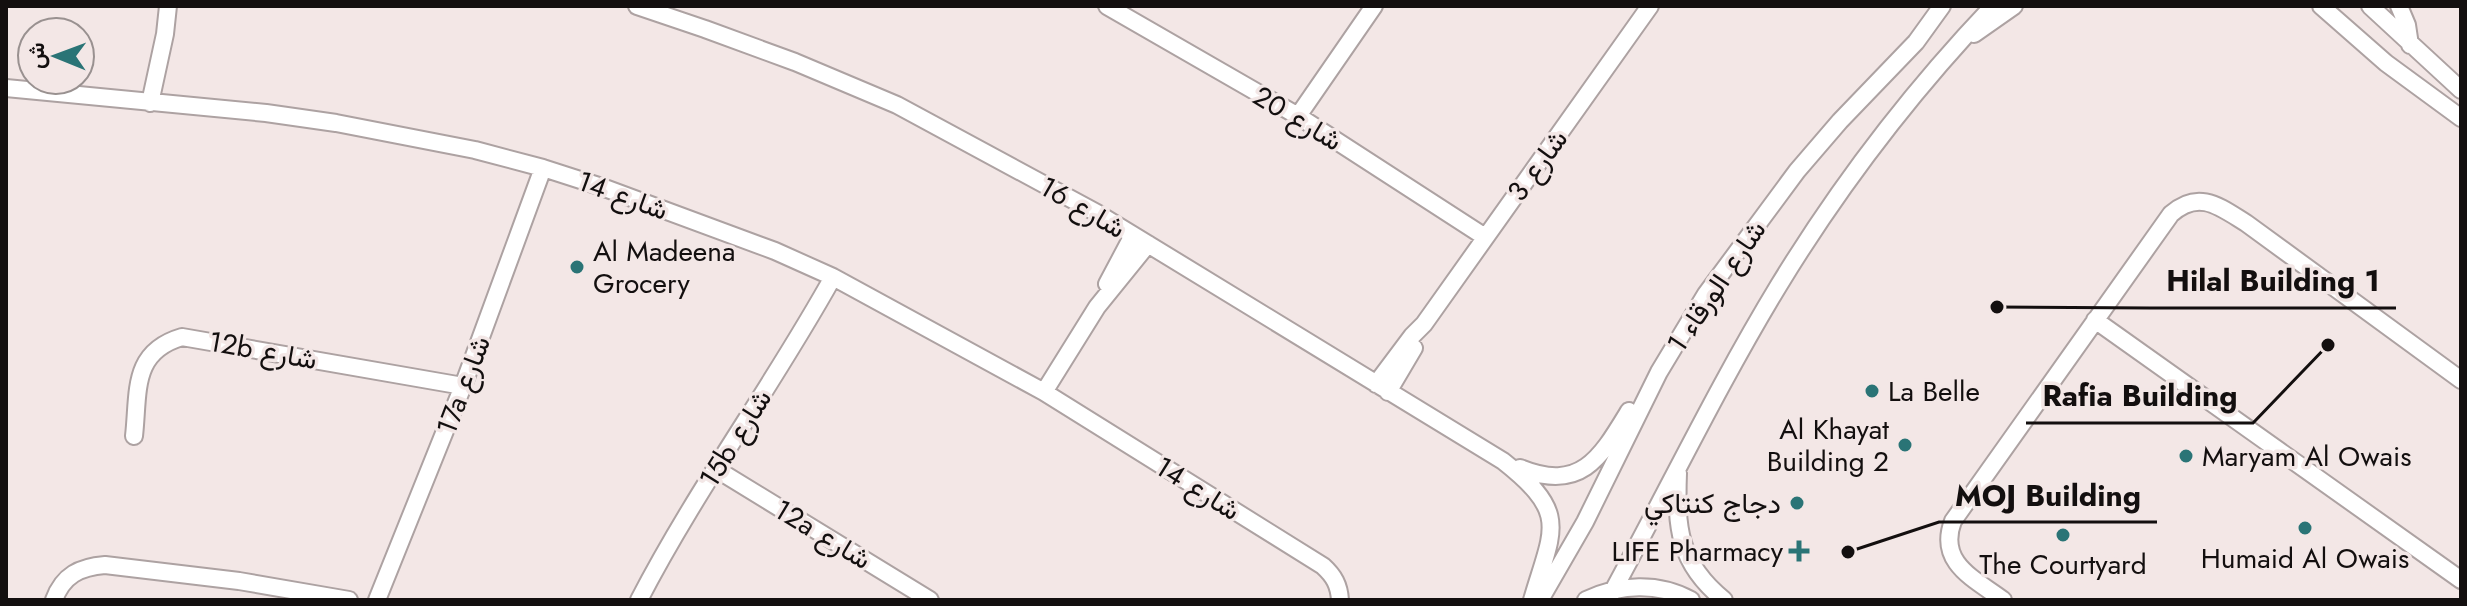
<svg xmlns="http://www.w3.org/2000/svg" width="2467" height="606" font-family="Jost,Vazirmatn,sans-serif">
	<rect width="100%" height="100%" fill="#f3e7e6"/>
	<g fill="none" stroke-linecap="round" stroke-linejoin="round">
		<g stroke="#ada2a2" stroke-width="20">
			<path id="minor" d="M637,6L705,29L795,62L897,105L1097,213L1503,461C1570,514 1553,528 1532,600
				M1107,6L1298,116L1485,237
				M2321,6L2386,63L2461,118
				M2370,6L2461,90
				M2399,6L2407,25L2410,45
				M1974,34L2014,6
				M6,88L266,113L336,123L475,150L543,168L602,187L775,251L833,277L1044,392L1323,566C1334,576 1339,585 1340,600
				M150,103L165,34L168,6
				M1298,116L1374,6
				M1107,284L1133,235
				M2095,320L2461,580
				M1376,384L1412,336L1424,324L1650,6
				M1044,392L1097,307L1148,244
				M1388,392L1414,348
				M134,436C139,392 131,352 182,337L463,386
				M1520,468C1581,493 1601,457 1629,411
				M716,469L930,600
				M1678,473C1676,527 1678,563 1724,600
				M54,600C63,575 80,567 105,565L239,581L349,600
				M377,600L463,386L543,168
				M639,600C697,488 772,387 833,277
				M1540,600L1585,522L1659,372L1706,294L1797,171L1840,121L1916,42L1942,6
				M1586,600C1620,584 1658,582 1691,600
				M1608,600C1665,496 1717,387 1779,285C1840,185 1912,91 1993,6
				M2003,600C1975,579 1937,563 1953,521L2171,214C2199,189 2220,207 2246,223L2461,380"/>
		</g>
		<use href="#minor" stroke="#fff" stroke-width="16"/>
	</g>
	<g fill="#2a7476" stroke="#f3e7e6" stroke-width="3">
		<circle cx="577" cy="267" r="8"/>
		<circle cx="1872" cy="391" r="8"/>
		<circle cx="1905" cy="445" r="8"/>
		<circle cx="2186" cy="456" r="8"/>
		<circle cx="1797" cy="503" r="8"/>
		<circle cx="2305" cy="528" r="8"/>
		<circle cx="2063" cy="535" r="8"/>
		<path d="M1795 539h8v8h8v8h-8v8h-8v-8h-8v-8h8z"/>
	</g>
	<g text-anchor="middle" stroke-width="7" stroke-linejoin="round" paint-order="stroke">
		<g font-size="28" fill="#130f0f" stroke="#f3e7e6">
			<text transform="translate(1298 118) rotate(31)" y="10">شارع 20</text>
			<text transform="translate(1537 165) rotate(-54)" y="10">شارع 3</text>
			<text transform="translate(623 195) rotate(20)" y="10">شارع 14</text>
			<text transform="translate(1083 207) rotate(30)" y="10">شارع 16</text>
			<text transform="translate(1716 286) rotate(-56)" y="10">شارع الورقاء 1</text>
			<text transform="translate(263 350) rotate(10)" y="10">12b شارع</text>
			<text transform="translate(463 385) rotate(-69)" y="10">17a شارع</text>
			<text transform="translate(735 438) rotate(-58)" y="10">15b شارع</text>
			<text transform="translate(1198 488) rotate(32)" y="10">شارع 14</text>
			<text transform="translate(823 534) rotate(31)" y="10">12a شارع</text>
		</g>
		<g font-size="28" fill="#130f0f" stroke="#f3e7e6" text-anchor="start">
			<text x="593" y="261">Al Madeena<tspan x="593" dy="32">Grocery</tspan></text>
			<text x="1888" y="401">La Belle</text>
			<text x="1889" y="439" text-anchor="end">Al Khayat<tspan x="1889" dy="32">Building 2</tspan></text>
			<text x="2202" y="466">Maryam Al Owais</text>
			<text x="1781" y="513" text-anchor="end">دجاج كنتاكي</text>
			<text x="1783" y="561" text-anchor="end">LIFE Pharmacy</text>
			<text x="2305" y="568" text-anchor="middle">Humaid Al Owais</text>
			<text x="2063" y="574" text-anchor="middle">The Courtyard</text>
		</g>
	</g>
	<path fill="none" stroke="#130f0f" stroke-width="3" d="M1997 307L2150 308H2396M2328 345L2253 423H2026M1848 552L1939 522H2157"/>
	<g fill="#130f0f" stroke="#f3e7e6" stroke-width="3">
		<circle cx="1997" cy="307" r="8"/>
		<circle cx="2328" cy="345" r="8"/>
		<circle cx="1848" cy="552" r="8"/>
	</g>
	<g font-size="30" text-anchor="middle" font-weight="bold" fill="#130f0f" stroke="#f3e7e6" stroke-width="7" stroke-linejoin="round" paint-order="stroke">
		<text x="2273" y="291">Hilal Building 1</text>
		<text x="2140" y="406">Rafia Building</text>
		<text x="2048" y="506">MOJ Building</text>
	</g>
	<rect width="2467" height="606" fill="none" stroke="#130f0f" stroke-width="16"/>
	<g transform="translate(56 56) rotate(271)"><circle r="38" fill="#f3e7e6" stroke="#999190" stroke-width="2"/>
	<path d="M0-6L14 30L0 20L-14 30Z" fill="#2a7476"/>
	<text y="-12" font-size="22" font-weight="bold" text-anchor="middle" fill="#130f0f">ش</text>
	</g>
</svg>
